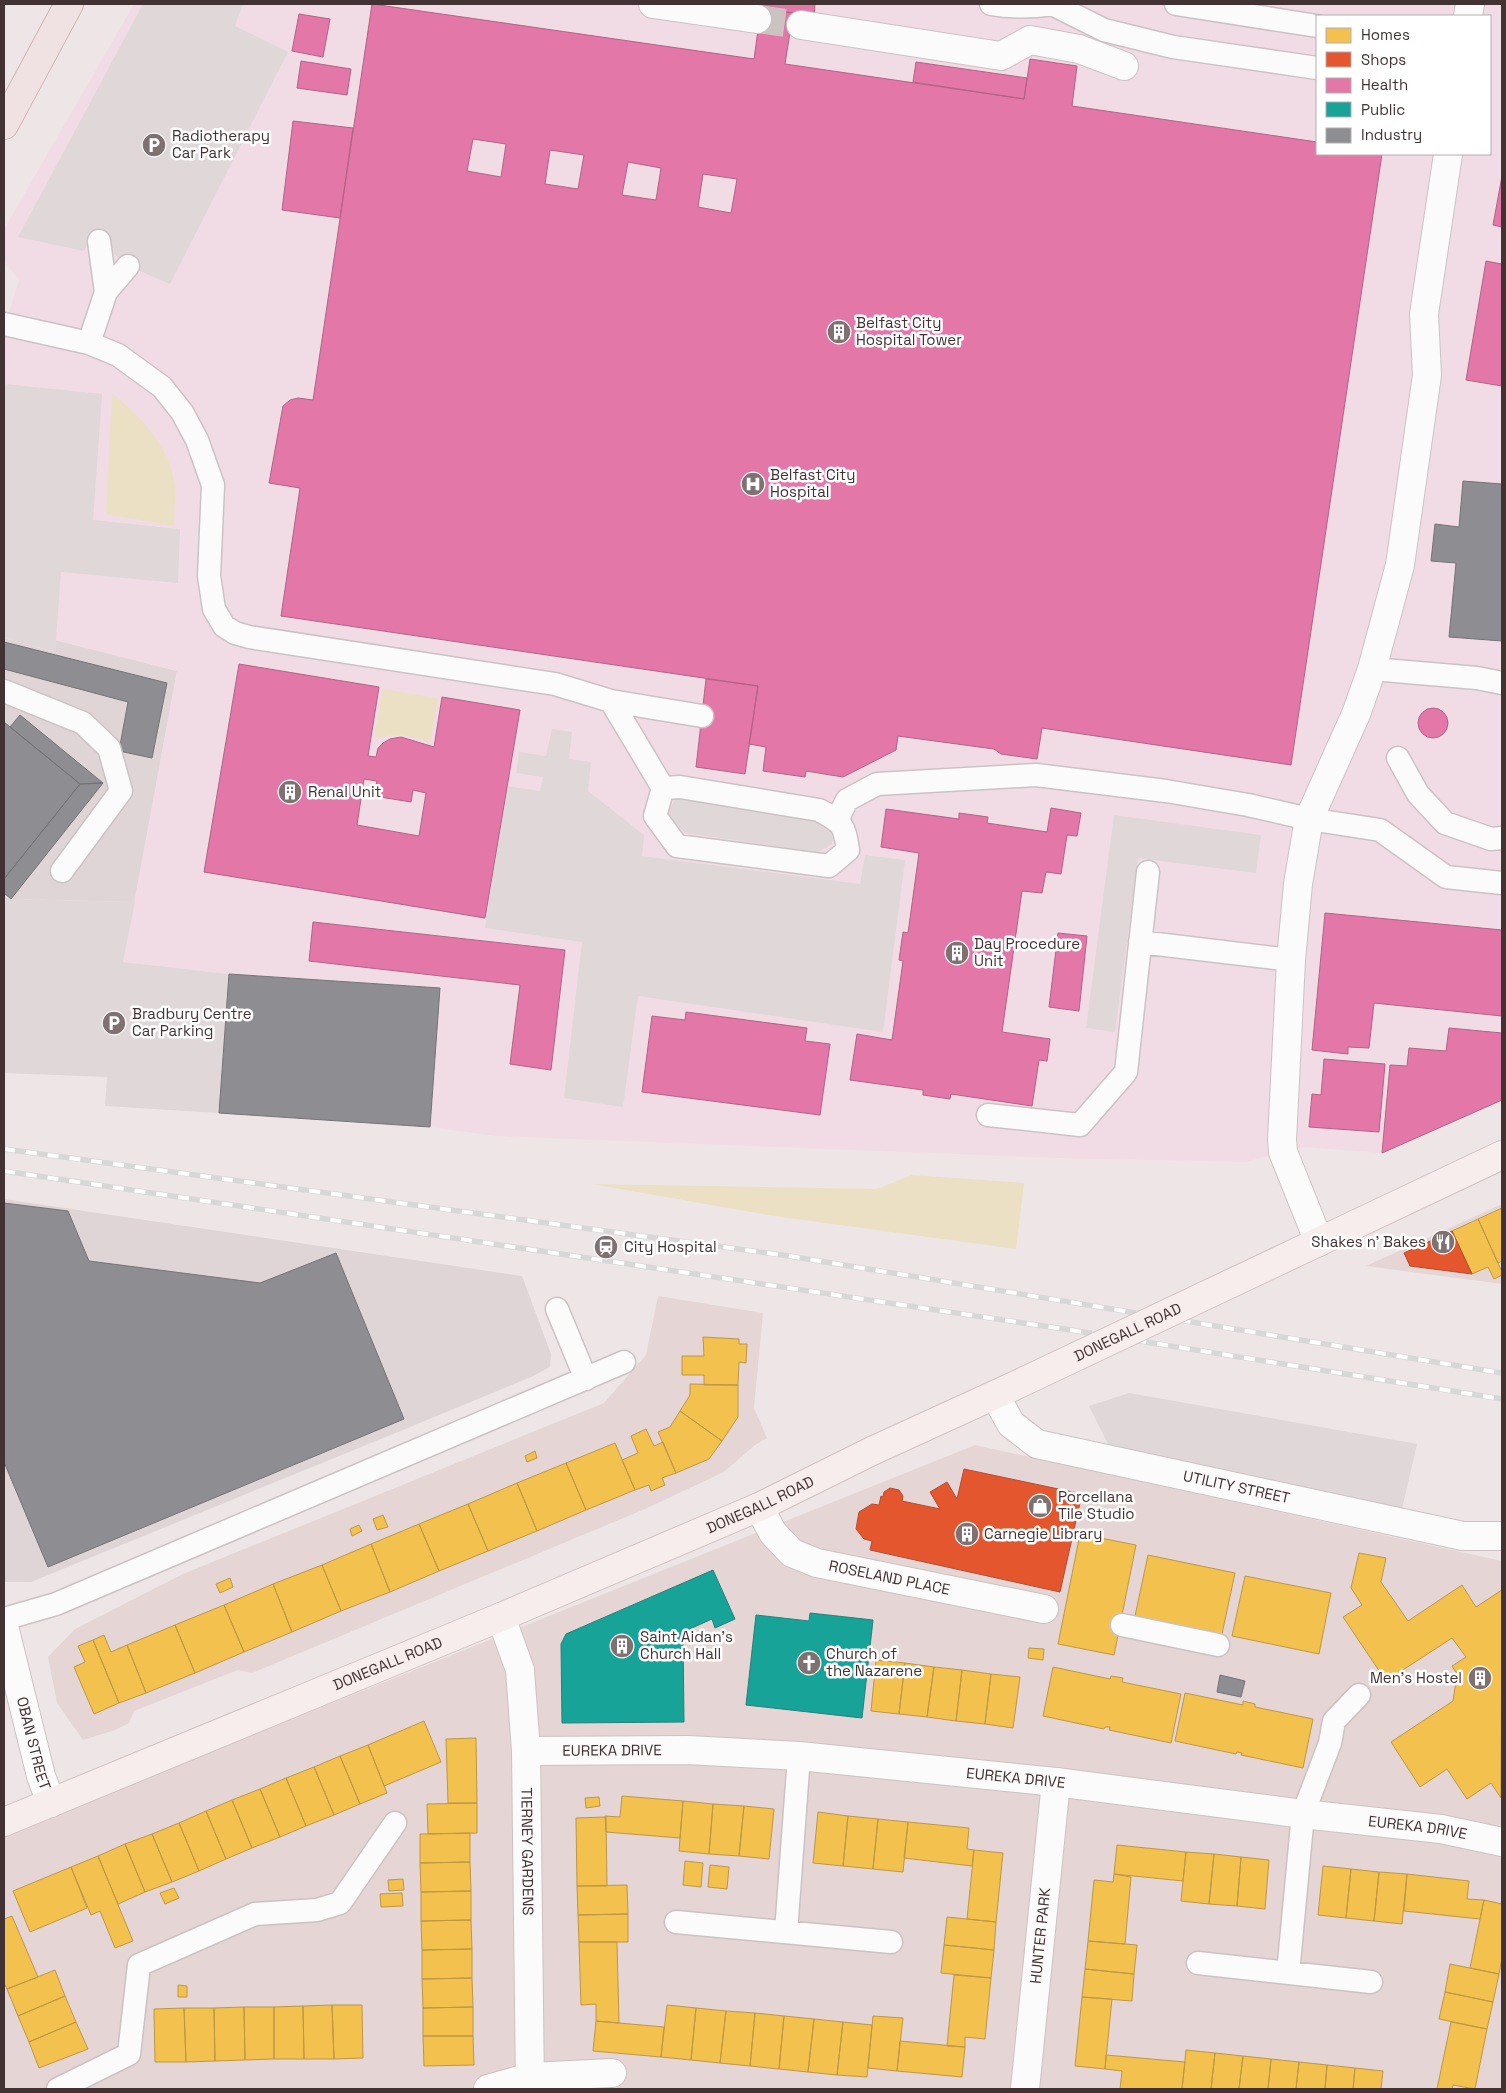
<svg xmlns="http://www.w3.org/2000/svg" width="1506" height="2093" font-family="'Space Grotesk',sans-serif">
	<rect width="100%" height="100%" fill="#eee6e6"/>
	<path fill="#e5d5d5" d="M1502,1204V1284L1366,1266Z
		M658,1296L763,1313L754,1408L767,1438L755,1445L724,1472L645,1509L252,1673L238,1670L134,1711L129,1723L115,1730L83,1740L57,1703L48,1657L75,1629L183,1574L604,1403L646,1355Z
		M975,1445L1502,1561V2089H4V1835Z"/>
	<path fill="#dfd5d6" d="M4,638L54,652L55,640L177,671L135,902L11,899L4,893Z
		M4,1199L522,1276L551,1354L550,1367L531,1377L398,1432L31,1582H4Z"/>
	<path fill="#f1dce6" fill-rule="evenodd" d="M134,4H1502V1100L1382,1153L1304,1147L1245,1162L1057,1158L495,1136L430,1127L219,1113L229,974L123,962L177,671L56,640L55,652L4,638V329L19,280L4,261V229ZM1317,16H1490V154H1317Z"/>
	<path fill="#ebdfc4" d="M112,393C142,419 170,445 175,487C176,500 174,513 174,526L106,514Z
		M382,689L438,698L430,743C408,734 398,733 374,738Z
		M912,1175L1024,1183L1016,1249L774,1216L592,1184L877,1189Z"/>
	<path fill="#dfd7d8" d="M143,4H243L235,26L288,52L170,284L128,266L99,241L90,240L84,251L18,237Z
		M4,384L102,394L93,520L180,529L178,583L61,572L55,652L4,638Z
		M552,729L572,732L569,759L591,762L588,791L644,835L642,856L860,884L865,855L905,860L883,1032L638,996L623,1107L564,1098L582,942L485,928L507,786L540,791L543,777L516,773L519,752L546,756Z
		M680,787L819,810L833,831L832,844L819,852L685,833L668,814Z
		M1114,815L1261,835L1256,873L1138,858L1115,1032L1086,1028Z
		M4,893L12,899L135,902L123,962L229,974L219,1113L105,1106L107,1077L4,1073Z
		M1129,1393L1417,1444L1399,1522L1117,1462L1089,1406Z"/>
	<path fill="#f2c14e" stroke="#be9646" d="M1502,1208V1261L1498,1263L1478,1219Z
		M1478,1219L1502,1272V1275L1494,1279L1488,1267L1472,1274L1452,1231Z
		M703,1337L739,1339V1344H747L746,1363L739,1362L738,1385H704V1375H682V1356H704Z
		M690,1384L738,1385V1417L722,1441L680,1411L690,1395Z
		M680,1411L722,1441L709,1459L676,1473L658,1432L670,1427Z
		M646,1429L654,1446L663,1442L676,1473L662,1478L665,1485L651,1491L649,1485L635,1490L622,1460L638,1453L631,1436Z
		M615,1443L635,1490L586,1510L566,1463Z
		M535,1451L537,1458L527,1462L525,1456Z
		M566,1463L586,1510L537,1531L517,1483Z
		M517,1483L537,1531L488,1551L468,1504Z
		M468,1504L488,1551L439,1571L419,1524Z
		M383,1515L388,1527L377,1530L373,1519Z
		M419,1524L439,1571L390,1592L371,1544Z
		M359,1525L362,1531L352,1536L350,1529Z
		M1080,1534L1136,1545L1114,1655L1058,1644Z
		M371,1544L390,1592L341,1611L322,1565Z
		M1359,1553L1386,1558L1381,1582L1408,1621L1462,1585L1476,1607L1502,1590L1501,1798L1491,1783L1467,1799L1447,1769L1420,1787L1391,1742L1453,1701L1457,1674L1452,1666L1466,1657L1452,1638L1386,1681L1343,1617L1362,1605L1351,1588Z
		M1148,1555L1235,1573L1222,1634L1135,1616Z
		M322,1565L341,1611L292,1632L273,1584Z
		M1245,1576L1331,1593L1319,1654L1232,1636Z
		M230,1578L233,1587L220,1593L216,1584Z
		M273,1584L292,1632L244,1652L224,1605Z
		M224,1605L244,1652L195,1673L175,1625Z
		M175,1625L195,1673L146,1693L127,1645Z
		M104,1635L111,1652L127,1645L146,1693L119,1703L93,1640Z
		M93,1640L119,1703L94,1714L74,1667L85,1662L78,1646Z
		M1029,1648L1044,1649L1043,1660L1028,1658Z
		M876,1660L905,1663L899,1714L871,1711Z
		M905,1663L934,1667L927,1717L899,1714Z
		M934,1667L962,1670L956,1721L927,1717Z
		M1053,1667L1110,1679L1111,1676L1123,1678L1122,1682L1181,1694L1171,1743L1109,1730L1110,1727H1105L1104,1729L1043,1716Z
		M962,1670L991,1674L985,1724L956,1721Z
		M991,1674L1020,1677L1013,1728L985,1724Z
		M1185,1693L1243,1705V1701L1255,1704V1707L1313,1719L1303,1768L1241,1755L1242,1753L1237,1752L1236,1754L1175,1741Z
		M424,1721L441,1762L384,1786L368,1745Z
		M476,1738L477,1803H448L446,1739Z
		M368,1745L387,1793L360,1804L340,1756Z
		M340,1756L360,1804L334,1815L314,1767Z
		M314,1767L334,1815L306,1826L286,1778Z
		M286,1778L306,1826L280,1837L260,1789Z
		M260,1789L280,1837L252,1848L232,1800Z
		M622,1796L683,1801L680,1838L606,1832L605,1816L620,1817Z
		M599,1797L600,1806L586,1808L585,1798Z
		M232,1800L252,1848L226,1859L206,1811Z
		M683,1801L713,1804L709,1854L679,1851Z
		M477,1803V1833L428,1834L427,1804Z
		M713,1804L744,1806L739,1856L709,1854Z
		M744,1806L774,1809L769,1859L739,1856Z
		M206,1811L226,1859L199,1871L179,1823Z
		M818,1812L848,1816L843,1866L813,1863Z
		M848,1816L878,1819L873,1869L843,1866Z
		M606,1817L607,1886H577L576,1818Z
		M878,1819L908,1822L903,1872L873,1869Z
		M908,1822L969,1828L967,1849L974,1850L972,1866L904,1858Z
		M179,1823L199,1871L172,1882L152,1834Z
		M470,1833V1862L420,1863V1834Z
		M152,1834L172,1882L145,1892L125,1844Z
		M125,1844L145,1892L118,1904L98,1856Z
		M1117,1845L1186,1852L1183,1881L1114,1874Z
		M974,1850L1003,1853L996,1922L967,1919Z
		M1186,1852L1214,1854L1209,1904L1181,1901Z
		M1214,1854L1241,1857L1237,1906L1209,1904Z
		M98,1856L133,1941L115,1948L100,1911L91,1915L71,1867Z
		M1241,1857L1269,1860L1265,1909L1237,1906Z
		M685,1861L703,1863L701,1887L683,1885Z
		M470,1862L471,1891L421,1892L420,1863Z
		M710,1865L729,1867L727,1889L708,1887Z
		M1323,1866L1351,1869L1346,1918L1318,1915Z
		M71,1867L87,1908L30,1932L13,1891Z
		M1351,1869L1379,1872L1374,1921L1346,1918Z
		M1379,1872L1407,1874L1402,1924L1374,1921Z
		M1114,1874L1131,1877L1125,1944L1088,1941L1094,1880L1113,1882Z
		M1407,1874L1469,1881L1467,1899L1484,1900L1480,1919L1404,1911Z
		M403,1879L404,1890L389,1891L388,1880Z
		M627,1885L628,1914L578,1915L577,1886Z
		M174,1888L179,1898L165,1904L160,1893Z
		M471,1891V1920L421,1921V1892Z
		M402,1893L403,1906L381,1907L380,1894Z
		M1484,1900L1502,1904V1958L1499,1974L1470,1968Z
		M628,1914V1942H579L578,1915Z
		M12,1916L38,1977L7,1989L4,1983V1919Z
		M947,1917L996,1922L994,1950L944,1945Z
		M471,1920L472,1949L422,1950L421,1921Z
		M1088,1941L1137,1945L1134,1974L1085,1969Z
		M579,1942H617L619,2023L596,2021V2004L581,2005Z
		M944,1945L994,1950L991,1978L941,1973Z
		M472,1949V1978L422,1979V1950Z
		M1450,1964L1499,1974L1493,2002L1445,1992Z
		M1085,1969L1134,1974L1132,2001L1082,1997Z
		M55,1970L65,1996L18,2016L7,1989Z
		M954,1975L991,1978L985,2039L965,2037V2047L947,2046Z
		M472,1978L473,2007L423,2008L422,1979Z
		M178,1985L187,1986V1997H178Z
		M1445,1992L1493,2002L1487,2029L1439,2019Z
		M65,1996L76,2022L29,2042L18,2016Z
		M1082,1997L1112,1999L1105,2069L1075,2066Z
		M332,2005H362L363,2058L334,2059Z
		M332,2005L334,2059H304L303,2006Z
		M667,2005L696,2008L691,2060L661,2057Z
		M303,2006L304,2059H274V2007Z
		M244,2007L245,2060L215,2061L214,2008Z
		M244,2007H274V2059L245,2060Z
		M473,2007V2036H423V2008Z
		M184,2008L186,2062H155L154,2009Z
		M184,2008H214L215,2061L186,2062Z
		M696,2008L726,2011L720,2063L691,2060Z
		M726,2011L755,2013L750,2066L720,2063Z
		M755,2013L784,2016L779,2069L750,2066Z
		M784,2016L814,2019L808,2072L779,2069Z
		M873,2016L903,2018L897,2071L868,2068Z
		M814,2019L843,2022L837,2075L808,2072Z
		M596,2021L664,2027L661,2057L593,2051Z
		M76,2022L88,2049L39,2068L29,2042Z
		M843,2022L872,2025L867,2077L837,2075Z
		M1451,2022L1487,2029L1475,2089L1453,2085L1452,2089H1437Z
		M423,2036H473L474,2065L424,2066Z
		M900,2041L965,2047L962,2077L897,2071Z
		M1186,2050L1215,2053L1211,2089H1182Z
		M1215,2053L1243,2056L1239,2089H1211Z
		M1106,2055L1185,2062L1182,2089H1120L1122,2071L1105,2069Z
		M1243,2056L1271,2059L1268,2089H1239Z
		M1271,2059L1299,2062L1296,2089H1268Z
		M1299,2062L1327,2065L1325,2089H1296Z
		M1327,2065L1355,2068L1353,2089H1325Z
		M1355,2068L1383,2071L1381,2089H1353Z"/>
	<path fill="#e4572e" stroke="#b44c30" d="M1452,1231L1472,1274L1410,1266L1404,1253Z
		M964,1469L1082,1494L1060,1592L870,1550L872,1541L864,1539L856,1529L859,1512L872,1504L879,1505L881,1496L883,1497L884,1492L890,1488L899,1490L903,1496L902,1501L940,1509L930,1492L947,1482L957,1499Z"/>
	<path fill="#e377a8" stroke="#b36285" fill-rule="evenodd" d="M372,4L754,59L761,8L793,13L785,64L1024,99L1030,59L1077,66L1072,106L1317,142V154H1382L1291,765L1042,728L1037,759L1001,754L994,749L898,736L896,750L843,777L806,771L805,777L763,771L766,747L749,744L758,686L281,616L300,488L269,483L283,406L290,400L298,398L313,400ZM473,139L506,144L501,177L467,171ZM550,150L584,155L578,189L545,184ZM628,162L661,168L656,200L622,195ZM703,174L737,179L731,213L698,207Z
		M728,4H815L814,16Z
		M299,14L330,19L323,57L292,51Z
		M301,61L351,69L347,95L297,88Z
		M916,62L1027,78L1024,99L913,82Z
		M293,121L353,128L340,218L282,210Z
		M1502,176V227L1493,225Z
		M1486,261L1502,264V386L1466,380Z
		M239,664L379,687L368,756L376,757L378,748L383,743L390,739L401,737L434,747L442,697L520,710L485,918L204,872ZM364,779L377,781L374,796L411,802L413,790L426,793L419,836L357,825Z
		M706,679L758,686L745,774L696,767Z
		M1418 723a15 15 0 1 1 30 0a15 15 0 1 1-30 0Z
		M1051,808L1081,813L1077,836L1067,835L1061,874L1046,872L1042,893L1022,891L1002,1032L1050,1039L1047,1061L1039,1060L1032,1106L951,1094L950,1099L923,1095V1090L850,1080L857,1034L892,1040L903,961L899,960L903,932L908,933L919,853L881,847L886,809L959,819V813L988,817L987,823L1047,832Z
		M1325,913L1502,930V1016L1374,1003L1369,1048L1348,1047V1054L1312,1050Z
		M313,922L565,950L551,1070L510,1064L520,985L309,961Z
		M1058,933L1087,936L1079,1011L1049,1007Z
		M686,1012L807,1028L805,1041L830,1044L820,1115L642,1092L652,1016L685,1020Z
		M1449,1028L1502,1033V1100L1382,1153L1390,1065L1407,1066L1409,1048L1446,1051Z
		M1324,1059L1385,1064L1379,1132L1309,1127L1312,1094L1321,1095Z"/>
	<path fill="#17a398" stroke="#24817a" d="M713,1570L735,1619L715,1628L712,1619L683,1632L684,1722L562,1723L561,1644L566,1634Z
		M810,1613L873,1620L862,1718L746,1705L756,1615L809,1621Z"/>
	<path fill="#8d8d92" stroke="#777276" d="M1463,481L1502,484V641L1449,637L1456,563L1431,561L1435,524L1459,527Z
		M4,642L167,683L152,758L119,751L128,702L4,669Z
		M20,715L103,783L80,784L10,727Z
		M4,722L80,784L4,879Z
		M103,783L11,899L4,893V879L80,784Z
		M229,974L440,988L430,1127L219,1113Z
		M4,1203L68,1211L89,1261L260,1283L336,1253L404,1419L48,1567L4,1462Z
		M1220,1675L1245,1681L1241,1697L1217,1692Z"/>
	<g fill="none" stroke-linecap="round" stroke-linejoin="round">
		<path stroke="#ccc2c2" stroke-width="28" stroke-dasharray="28 14" stroke-linecap="butt" d="M757,19L801,25"/>
		<g stroke="#ccc2c3" stroke-width="25">
			<path id="lane" d="M991,4C1013,8 1032,7 1054,4
				M1052,4L1104,30L1173,47L1317,68
				M1176,4L1317,26
				M99,241L106,292
				M4,324L89,343L118,355L162,387L182,412L197,440L213,485L209,576L214,609L224,626L235,633L249,637L555,684L611,701L663,788
				M89,343L106,292L128,266
				M1372,669L1477,678L1502,683
				M4,691L83,723L109,748L121,791L62,871
				M611,701L702,716
				M1398,758L1418,794L1445,823L1491,839L1502,838
				M680,787L819,810C843,823 844,824 848,850L829,866L677,846L655,816L663,788Z
				M837,820L847,800L877,784L1036,775L1166,791L1248,805L1309,819L1380,830L1446,877L1502,883
				M1140,942L1291,960
				M988,1115L1080,1125L1126,1072L1148,872
				M557,1309L586,1379
				M4,1619L56,1604L624,1362
				M1122,1625L1218,1645
				M676,1922L891,1942
				M786,1932L799,1756
				M1198,1963L1371,1982
				M1288,1973L1303,1814L1330,1743L1334,1721L1359,1695
				M58,2089L129,2054L139,1965L255,1914L317,1910L340,1903L395,1823"/>
		</g>
		<g stroke="#ccc2c3" stroke-width="30">
			<g id="street">
				<path d="M653,4L757,19"/>
				<path d="M1468,16L1470,4"/>
				<path d="M801,25L1001,56L1030,40L1079,49L1124,66"/>
				<path d="M1319,1242L1283,1152L1282,1140L1291,960L1298,884L1309,819L1356,714L1372,669L1400,565L1427,375L1424,314L1448,154"/>
				<path id="s1" d="M995,1395L1011,1424L1037,1444L1463,1536H1502"/>
				<path id="s2" d="M759,1507L773,1533L792,1553L817,1563L1044,1609"/>
				<path id="s3" d="M501,1617L520,1670L526,1751L530,2089"/>
				<path id="s4" d="M4,1626L41,1776L51,1803"/>
				<path id="s5" d="M526,1751L688,1750L799,1756L1056,1782L1303,1814L1441,1829L1502,1842"/>
				<path d="M488,2089L530,2077L612,2073"/>
				<path id="s6" d="M1025,2089L1056,1782"/>
			</g>
		</g>
		<g stroke="#d2c1c1" stroke-width="30">
			<g id="secondary">
				<path d="M1293,1254L1502,1155"/>
				<path id="s7" d="M4,1822L501,1617L759,1507L872,1451L1012,1387"/>
			</g>
		</g>
		<g stroke="#d1b2b2" stroke-width="30">
			<path id="primary" d="M4,125L69,4"/>
		</g>
		<use href="#lane" stroke="#fcfbfb" stroke-width="22"/>
		<use href="#street" stroke="#fcfbfb" stroke-width="28"/>
		<use href="#secondary" stroke="#f6edec" stroke-width="28"/>
		<use href="#primary" stroke="#f0e2e2" stroke-width="28"/>
		<g stroke="#d8d7d7" stroke-width="5.5">
			<path id="rail" d="M4,1149L789,1256L1502,1373
				M4,1171L1077,1331L1502,1399"/>
		</g>
		<use href="#rail" stroke="#fff" stroke-width="4" stroke-dasharray="11" stroke-linecap="butt"/>
		<g stroke="#d2c1c1" stroke-width="30" stroke-linecap="butt">
			<g id="secondary-bridge">
				<path id="s8" d="M1012,1387L1293,1254"/>
			</g>
		</g>
		<use href="#secondary-bridge" stroke="#f6edec" stroke-width="28"/>
	</g>
	<defs>
		<g id="parking-disc" transform="scale(1.25)"><circle r="9.5" fill="#7f7172" stroke="#fff"/><path d="M-3.5-5.5H1a3.5 3.5 0 0 1 0 7H-1V5.5H-3.5ZM-1-3.4V-.6H.8a1.4 1.4 0 0 0 0-2.8Z" fill="#fff"/></g>
		<g id="building-disc" transform="scale(1.25)"><circle r="9.5" fill="#7f7172" stroke="#fff"/><path d="M-4-6H4V6H1V3H-1V6H-4ZM-2.5-4.3h1.7v1.8h-1.7ZM.8-4.3h1.7v1.8H.8ZM-2.5-1h1.7V.8h-1.7ZM.8-1h1.7V.8H.8Z" fill="#fff"/></g>
		<g id="hospital-disc" transform="scale(1.25)"><circle r="9.5" fill="#7f7172" stroke="#fff"/><path d="M-5-5h3v3.5h4V-5h3V5h-3V1.5h-4V5h-3Z" fill="#fff"/></g>
		<g id="restaurant-disc" transform="scale(1.25)"><circle r="9.5" fill="#7f7172" stroke="#fff"/><path d="M-5-6h1v4h1v-4h1v4h1v-4h1v5L-1.5 .5V6h-2V.5L-5-1ZM5-6V6H3V1.5H1.5Q1.5-4 5-6Z" fill="#fff"/></g>
		<g id="station-disc" transform="scale(1.25)"><circle r="9.5" fill="#7f7172" stroke="#fff"/><path d="M-3-6H3Q5-6 5-4V2Q5 4 3 4L4.5 6H3L1.5 4h-3L-3 6H-4.5L-3 4Q-5 4-5 2V-4Q-5-6-3-6ZM-3.5-4v3h7v-3ZM-3.5 1v1.5H-2V1ZM2 1v1.5H3.5V1Z" fill="#fff"/></g>
		<g id="shop-disc" transform="scale(1.25)"><circle r="9.5" fill="#7f7172" stroke="#fff"/><path d="M-5-2.5h2.3a2.7 3.5 0 0 1 5.4 0H5L5.5 6h-11ZM-1.5-2.5h3a1.5 2.3 0 0 0-3 0Z" fill="#fff"/></g>
		<g id="church-disc" transform="scale(1.25)"><circle r="9.5" fill="#7f7172" stroke="#fff"/><path d="M-1.2-6h2.4v3.5h3.3v2.4h-3.3V6h-2.4V-.1h-3.3v-2.4h3.3Z" fill="#fff"/></g>
	</defs>
	<g fill-rule="evenodd">
		<use href="#parking-disc" x="154" y="145"/>
		<use href="#building-disc" x="839" y="332"/>
		<use href="#hospital-disc" x="753" y="484"/>
		<use href="#building-disc" x="290" y="792"/>
		<use href="#building-disc" x="957" y="953"/>
		<use href="#parking-disc" x="114" y="1023"/>
		<use href="#restaurant-disc" x="1443" y="1242"/>
		<use href="#station-disc" x="606" y="1247"/>
		<use href="#shop-disc" x="1040" y="1506"/>
		<use href="#building-disc" x="967" y="1534"/>
		<use href="#building-disc" x="622" y="1646"/>
		<use href="#church-disc" x="809" y="1663"/>
		<use href="#building-disc" x="1480" y="1678"/>
	</g>
	<g text-anchor="middle" stroke-width="5" stroke-linejoin="round" paint-order="stroke">
		<g font-size="15" fill="#433234" stroke="#fff" text-anchor="start">
			<text x="172" y="141">Radiotherapy<tspan x="172" dy="17">Car Park</tspan></text>
			<text x="856" y="328">Belfast City<tspan x="856" dy="17">Hospital Tower</tspan></text>
			<text x="770" y="480">Belfast City<tspan x="770" dy="17">Hospital</tspan></text>
			<text x="308" y="797">Renal Unit</text>
			<text x="974" y="949">Day Procedure<tspan x="974" dy="17">Unit</tspan></text>
			<text x="132" y="1019">Bradbury Centre<tspan x="132" dy="17">Car Parking</tspan></text>
			<text x="1426" y="1247" text-anchor="end">Shakes n' Bakes</text>
			<text x="624" y="1252">City Hospital</text>
			<text x="1058" y="1502">Porcellana<tspan x="1058" dy="17">Tile Studio</tspan></text>
			<text x="984" y="1539">Carnegie Library</text>
			<text x="640" y="1642">Saint Aidan's<tspan x="640" dy="17">Church Hall</tspan></text>
			<text x="826" y="1659">Church of<tspan x="826" dy="17">the Nazarene</tspan></text>
			<text x="1462" y="1683" text-anchor="end">Men's Hostel</text>
		</g>
		<g font-size="15" fill="#433234" stroke="#fff">
			<text dy="5" stroke="none"><textPath href="#s8" startOffset="128">DONEGALL ROAD</textPath></text>
			<text dy="5" stroke="none"><textPath href="#s1" startOffset="270">UTILITY STREET</textPath></text>
			<text dy="5" stroke="none"><textPath href="#s7" startOffset="820">DONEGALL ROAD</textPath></text>
			<text dy="5" stroke="none"><textPath href="#s2" startOffset="158">ROSELAND PLACE</textPath></text>
			<text dy="5" stroke="none"><textPath href="#s7" startOffset="415">DONEGALL ROAD</textPath></text>
			<text dy="5" stroke="none"><textPath href="#s4" startOffset="121">OBAN STREET</textPath></text>
			<text dy="5" stroke="none"><textPath href="#s5" startOffset="86">EUREKA DRIVE</textPath></text>
			<text dy="5" stroke="none"><textPath href="#s5" startOffset="491">EUREKA DRIVE</textPath></text>
			<text dy="5" stroke="none"><textPath href="#s5" startOffset="896">EUREKA DRIVE</textPath></text>
			<text dy="5" stroke="none"><textPath href="#s3" startOffset="238">TIERNEY GARDENS</textPath></text>
			<text dy="5" stroke="none"><textPath href="#s6" startOffset="154">HUNTER PARK</textPath></text>
		</g>
	</g>
	<rect width="1506" height="2093" fill="none" stroke="#433234" stroke-width="10"/>
	<rect x="1316" y="15" width="175" height="140" fill="#ffffff" stroke="#b4adae"/>
	<rect x="1326" y="28" width="25" height="15" fill="#f2c14e" stroke="#b4adae"/>
	<text x="1361" y="40" font-size="15" fill="#433234">Homes</text>
	<rect x="1326" y="52" width="25" height="15" fill="#e4572e" stroke="#b4adae"/>
	<text x="1361" y="65" font-size="15" fill="#433234">Shops</text>
	<rect x="1326" y="78" width="25" height="15" fill="#e377a8" stroke="#b4adae"/>
	<text x="1361" y="90" font-size="15" fill="#433234">Health</text>
	<rect x="1326" y="102" width="25" height="15" fill="#17a398" stroke="#b4adae"/>
	<text x="1361" y="115" font-size="15" fill="#433234">Public</text>
	<rect x="1326" y="128" width="25" height="15" fill="#8d8d92" stroke="#b4adae"/>
	<text x="1361" y="140" font-size="15" fill="#433234">Industry</text>
</svg>
